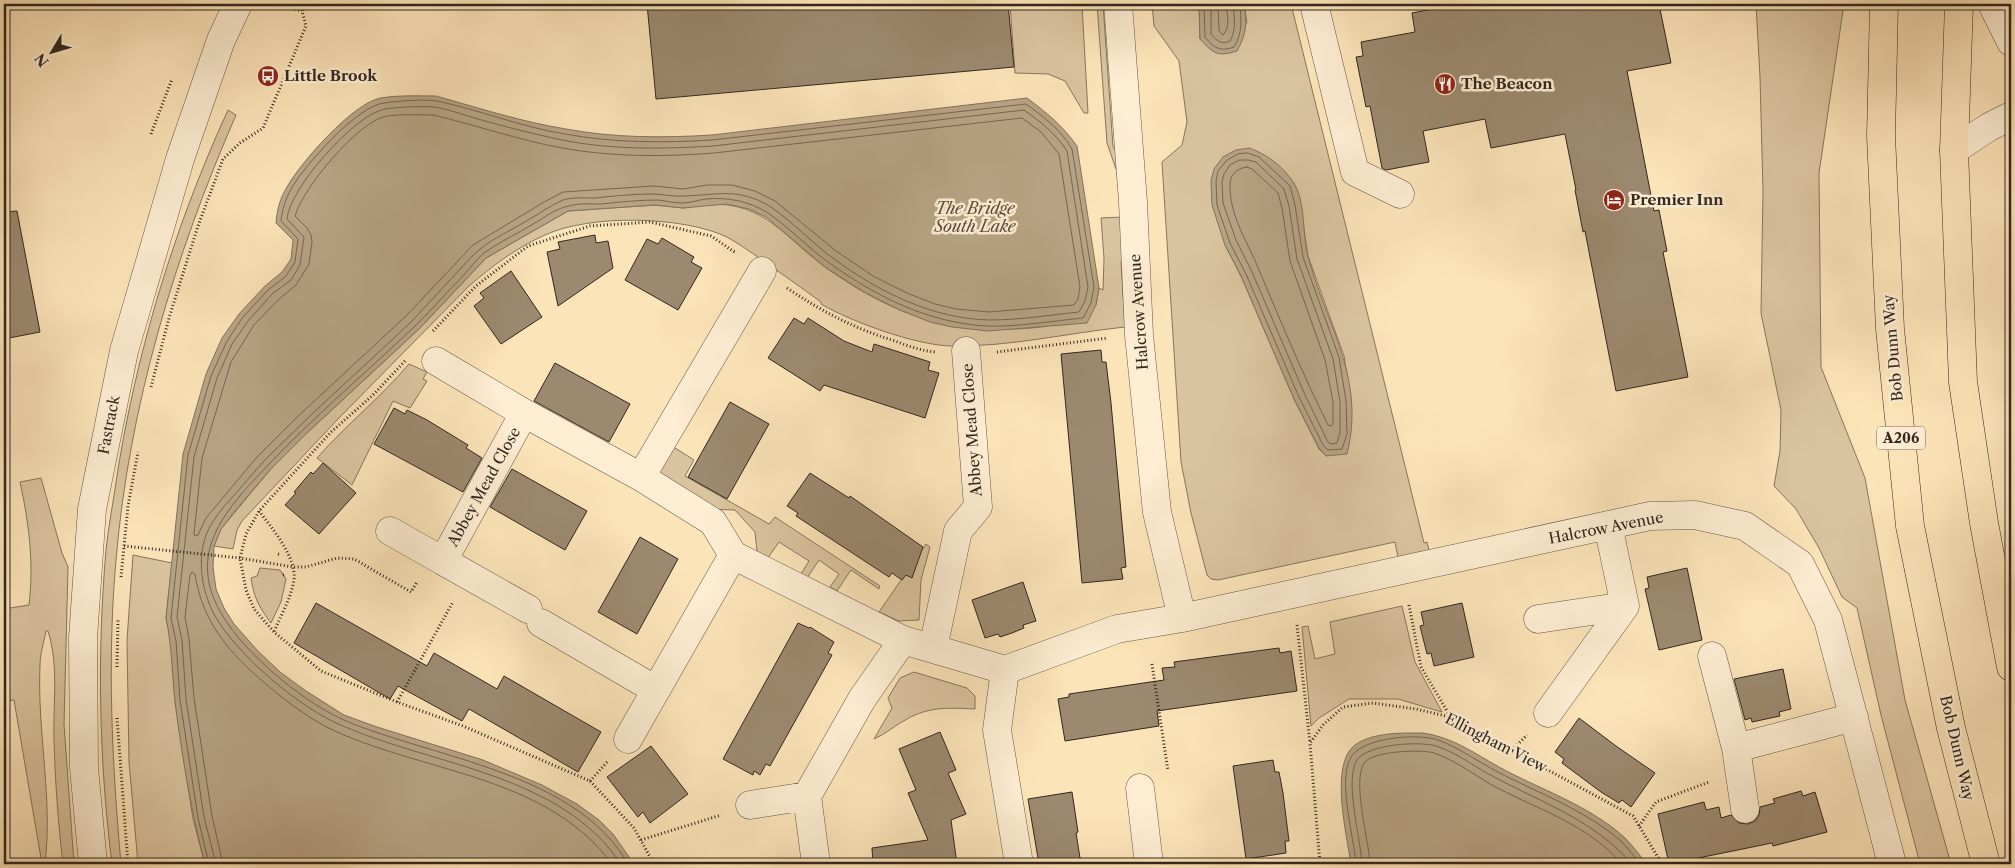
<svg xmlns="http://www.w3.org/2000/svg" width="2015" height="868" font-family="'Libre Caslon Text',serif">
	<rect width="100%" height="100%" fill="#fce4b9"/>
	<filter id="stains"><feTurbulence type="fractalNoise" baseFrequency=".004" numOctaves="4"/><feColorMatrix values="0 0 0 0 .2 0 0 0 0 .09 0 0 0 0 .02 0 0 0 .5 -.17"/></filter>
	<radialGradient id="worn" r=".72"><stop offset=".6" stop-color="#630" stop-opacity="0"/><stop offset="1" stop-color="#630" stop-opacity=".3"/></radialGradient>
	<path fill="#dac49f" stroke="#86765f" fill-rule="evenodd" d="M1010,4H1082L1088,113H1084L1065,81L1048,74L1015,73Z
		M1097,4H1103L1113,147L1121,157L1118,185L1117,172L1107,143Z
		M1152,4H1199L1200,39L1247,23L1244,4H1291L1424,543L1427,542L1429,550L1399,563L1395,542L1218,580L1211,579L1207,575L1191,513L1181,462L1162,162L1182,145L1187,122L1179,61L1154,26ZM1294,183L1300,203L1308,256L1344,356L1351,401L1326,456L1319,449L1294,399L1241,276L1225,245Z
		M1756,4H1844L1819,173L1821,367L1865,478L1905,700L1951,864H1920L1881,715L1857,608L1842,597L1819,548L1796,509L1774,486L1780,451L1781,410L1761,313L1763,191L1760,77Z
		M228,110L236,115C175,255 129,406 116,560C107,661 112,763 121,864H112C99,761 97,654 106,550C108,530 112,509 115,489C134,359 173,230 228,110Z
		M709,204C766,203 783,236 825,267C882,308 942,334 1012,329C1023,329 1036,328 1047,326C1063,321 1080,311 1096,305L1099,288L1103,290L1104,258L1101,218L1123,217L1127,254L1121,261L1125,327C1067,333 1010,347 951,346C915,345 852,322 821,304V302C802,288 782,274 762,260C751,252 739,244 727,237C683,216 590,214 545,235C516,248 492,266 469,286L338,419L242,521L237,530L233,549L214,546L221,529L270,470L307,433L420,328L486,258L568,211L655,205L683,208Z
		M409,364L427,372L423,379L427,381L410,408L393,401L352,485L317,458C346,425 380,398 409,364Z
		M672,446L694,460L685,476L769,524L775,517L880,586L879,589L851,570L837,591L830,587L839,574L819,560L805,581L799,577L809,561L779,542L763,565L758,560L755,532L735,510L704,509L656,475Z
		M41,478L62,553L68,567L64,724L74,864H63C58,822 55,780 54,738C53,702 59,666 48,631H46C44,642 40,654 40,665C37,731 53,798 45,864H42L14,700L4,701V609L29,605C34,563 29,523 20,482Z
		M926,544L930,547L921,580L919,620L899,621L879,612Z
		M133,555L172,563L166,618L171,642L175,700L193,819L205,864H138L129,762L127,640Z
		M260,568L280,570L286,579L281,602L271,623C259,607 254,598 251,578L257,576Z
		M1402,606L1415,662L1442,712L1398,699H1349L1319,718L1311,726L1302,627L1308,626L1315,659L1335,654L1330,622Z
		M914,672L967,688L975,696V709C950,708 930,706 907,719C895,725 886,734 874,739L892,708L888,698L900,678Z"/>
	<path fill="#b8a485" stroke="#83725c" d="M1199,4H1244C1247,24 1247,33 1237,51C1217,57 1214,54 1200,39Z
		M436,96C479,108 522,122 566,129C614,138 663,138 712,135L1027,98C1047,113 1063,126 1077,146L1099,288L1096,305L1087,323L988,331L952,327L930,322L900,310L864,292L825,267L766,217L749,209L727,204L683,208L655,205L568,211L486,258L420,328L307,433L270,470L235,511L221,529L214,546L213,567L216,589L224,608L234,624L257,650L280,672L306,691L344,715L377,727L483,760L542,785L577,804L599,820L613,834L634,864H205C191,811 182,756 175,702C172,673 172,646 166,618L183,454L206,374L222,338L239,314L265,286L282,272L291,259L293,240L276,223C277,210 280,198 287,187C300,163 354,102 381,98C398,95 418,96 436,96Z
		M1249,148C1265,153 1284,167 1293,182C1306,200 1302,234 1308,256C1326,325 1366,378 1347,454L1326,456L1319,448L1294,399L1241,276L1225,245L1212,205L1211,181L1214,169L1223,157L1236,150Z
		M1423,733C1452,737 1474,753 1499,767C1541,790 1589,805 1625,838C1633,846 1640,856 1647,864H1351C1347,836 1329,764 1355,745C1373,732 1402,733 1423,733Z"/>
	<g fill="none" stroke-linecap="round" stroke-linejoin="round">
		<path stroke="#766652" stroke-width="1" d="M1204,4L1205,37C1214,48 1220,52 1234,47C1243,32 1241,21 1240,4
			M1211,4V34C1217,41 1221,45 1230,41C1237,28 1234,18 1233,4
			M1218,4L1219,31L1223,35C1231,27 1227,14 1226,4
			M433,115C476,125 518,140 562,148C612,157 663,157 714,153L1022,118L1041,132L1059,154L1080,287L1078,299L1074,305L989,312L956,309L935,304L907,293L873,276L836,251L775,201L755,191L732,185H707L683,189L654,186L563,192L544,202L473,245L407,315L294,420L257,457L206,518L198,535L195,536L194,534L202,458L231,362L254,325L278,300L296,285L309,264L312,242L311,235L307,228L295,216C303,188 358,121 387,116C401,114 418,115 433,115Z
			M1248,153L1259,157L1290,186L1295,205L1303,257L1339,357L1346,401L1347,434L1342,449L1328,450L1323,445L1299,397L1246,274L1230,243L1217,205L1216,181L1218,171L1227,160L1238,154Z
			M1240,160H1248L1256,162L1284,189L1289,206L1297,259L1333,359L1340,402V433L1337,443L1331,444L1328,442L1305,395L1252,272L1236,240L1223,203L1222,182L1224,174L1230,165Z
			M1247,167L1252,169L1278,193L1282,208L1290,261L1325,360L1333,402V424L1331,426L1328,425C1303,375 1281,322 1259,270C1248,242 1229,216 1230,184C1230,174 1238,168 1247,167Z
			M209,864L198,818L180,700L176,641L171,618L188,455L211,376L227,341L243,317L268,290L286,276L295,262L298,239L281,221C282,210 286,198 291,189C304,166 358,105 384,103C398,101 423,99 437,101C480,110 521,127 565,134C614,143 663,143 712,140L1026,104C1044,117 1060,129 1072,149L1094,287L1091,303L1083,318C1052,321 1018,327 987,326C929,323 877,297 831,264C809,249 790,228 768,213C749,201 728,197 706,199C698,200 690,203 682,203C674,203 666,201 658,200C639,200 620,202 601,204C591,204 579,203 569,206C556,208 544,218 533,224C517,234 499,242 484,253C476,260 469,269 462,277C445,294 429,313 412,329C364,374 315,416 270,463C223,512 181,557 228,624C252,659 306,704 346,721C434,758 577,773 628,864
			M216,864L204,817L186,699L182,640L177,617L194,457L217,378L232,344L248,321L272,294L291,280L300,265L304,237L287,219C289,189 355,114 385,109C398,107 421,106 434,107C448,109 464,115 478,119C506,127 534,134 562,140C612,150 663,149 713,146L1024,110C1041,122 1056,134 1067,151L1088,287L1085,301L1079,312C1050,315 1020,320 990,320C933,319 879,292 834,259C812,243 793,222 771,207C738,187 719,195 684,196C674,197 663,194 652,194C633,194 614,196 595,198C585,198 573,197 563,200C551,205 539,214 528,220C512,230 493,238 479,250C473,255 467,262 462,267C445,285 429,303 412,321C367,364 320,405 276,449C262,462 250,477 238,491C229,501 219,511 212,523C195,550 200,589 215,616C238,656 301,709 343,726C435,766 561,774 621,864
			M223,864L212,816L194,698L189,639L185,617L190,575L192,572L195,574C201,614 221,643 250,670C274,692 307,719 337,732C429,773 548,777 612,864
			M1356,864C1354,837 1338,783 1350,759C1360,737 1418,733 1438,740C1460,748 1478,762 1498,772C1540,794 1585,810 1621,841C1628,848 1634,857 1641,864
			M1362,864C1361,840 1344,780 1357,760C1368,744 1419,741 1436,746C1458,753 1476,768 1496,778C1545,804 1595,821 1632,864
			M1370,864C1369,840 1352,782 1364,763C1372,751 1421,749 1434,753C1454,760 1472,773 1490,784C1536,809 1588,824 1622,864"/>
	</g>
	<path fill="#9c896f" stroke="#33271f" d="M647,4H1008L1014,67L656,99Z
		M1458,4H1659L1671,63L1627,71L1654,211L1659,210L1667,251L1663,252L1688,377L1616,391L1585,231L1583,232L1575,190H1576L1565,134L1491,148L1485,119L1423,131L1429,162L1386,170L1382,168L1370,106L1366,107L1356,57L1363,56L1361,42L1415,32L1412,13Z
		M17,211L40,332L4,339V212Z
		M595,235L596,243L608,241L613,268L558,306L547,252L560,249L558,242Z
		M662,238L694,257L691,262L702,268L678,310L625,280L647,239L658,244Z
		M511,271L542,317L501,344L474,306L484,298L480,293Z
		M794,318L804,324L808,318L844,341L872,352L874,344L930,362L928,370L939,373L925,418L824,385L820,391L768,358Z
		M1101,350L1102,362H1106L1111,403L1126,567L1121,568L1123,579L1082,583L1061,354Z
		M555,363L630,404L609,442L534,401Z
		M730,402L769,424L727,499L688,477Z
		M394,408L405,414L407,410L427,420L468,445L466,448L482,458L463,492L374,444Z
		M323,463L356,493L319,534L285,505L296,493L294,492L311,472L313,474Z
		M512,469L587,511L565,550L490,507Z
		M810,473L849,498L850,496L923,547L912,578L906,575L902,580L892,573L889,577L796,516L798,513L787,506Z
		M640,537L678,559L637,634L598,612Z
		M1687,568L1702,640L1659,650L1645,589L1649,588L1647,577Z
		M1023,582L1036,621L1023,625L1024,628L1012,633L1000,637L998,634L985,638L972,600Z
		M316,603L427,666L434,653L497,689L504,676L601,732L578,772L469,709L462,721L398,686L390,699L294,643Z
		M1462,603L1474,657L1434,666L1431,653L1427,654L1420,626L1424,625L1421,612Z
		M798,623L809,628L810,627L834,642L828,653L832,655L770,766L766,764L760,775L754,771L753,775L723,759Z
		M1279,648L1280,653L1291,651L1297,691L1157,711L1159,726L1065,741L1058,699L1069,697V694L1164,680L1162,668L1175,667L1174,662Z
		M1783,669L1791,709L1779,712L1780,716L1752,722L1751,718L1745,720L1734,679Z
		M1579,718L1616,746L1655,773L1631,807L1622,800L1619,803L1601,792L1562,763L1564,759L1555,752Z
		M940,732L956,770L948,773L966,814L951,820L957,864H873L872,848L928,840L908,793L916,790L899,749Z
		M651,746L688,794L650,823L643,812L638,817L607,777Z
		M1273,760L1275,772H1279L1283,793L1289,841H1285L1286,853L1246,859L1233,766Z
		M1801,791L1803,796L1815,792L1827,832L1773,846L1772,843L1669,864L1658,814L1704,802L1706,810L1719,807L1721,818L1731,815L1739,823L1748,824L1755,821L1759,815L1760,807L1775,803L1773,799Z
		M1072,792L1078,832L1076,833L1081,864H1039L1028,799Z"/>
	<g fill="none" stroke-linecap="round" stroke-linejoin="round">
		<g stroke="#655646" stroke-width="29">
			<path id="minor" d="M1118,4L1133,202L1139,335L1157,512L1182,618
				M1314,4L1355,172L1400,194
				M1992,4L2011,42
				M1954,150L1989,127L2011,116
				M436,361L524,413L641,477L713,522L733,555
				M524,413L443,561L528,609
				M641,477L762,271
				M390,531L443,561
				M1538,619L1625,606L1608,525
				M541,623L656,690
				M933,648L958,531L978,507L966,351
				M1712,656L1736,748L1854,717
				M1548,713L1625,606
				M628,739L733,555L903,640
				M1736,748L1745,809
				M1140,788L1149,864
				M750,805L807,796
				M93,864L84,768L83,638L92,509L124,351L180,159L221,40L238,4
				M816,864L807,796L862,699L903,640L1005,670
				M1019,864L997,730L1005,670L1117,629L1182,618L1650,516L1695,515L1745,526L1800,564L1828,620L1892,864"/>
		</g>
		<g stroke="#33271f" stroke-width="29">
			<path id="major" d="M1884,4L1881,136L1890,329L1910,526L1951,728L1986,864
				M1959,4L1954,150L1963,382L1984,523L2011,667"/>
		</g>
		<path stroke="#33271f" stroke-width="3" stroke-dasharray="1 2.5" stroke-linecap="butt" d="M271,4L302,11
			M151,134L172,79
			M787,288C823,312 853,328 895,341C908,346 922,351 936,352
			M433,331L476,286L528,246L590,226L650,222L711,236L736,253
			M997,352L1108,338
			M405,361L373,395L331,432L259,511L246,534L240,558L246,590L254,609L274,632L321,671L397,702L463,726L590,781L634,828L654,864
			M151,387L169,318L198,226L223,159L240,143L263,128L306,26L302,11L304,4
			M259,511C272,528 297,558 294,580C291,598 281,615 274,632
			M124,546L240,558L293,567H306L337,558L354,559L411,592L417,582
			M278,554L281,555
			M283,575L286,574
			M121,577L128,506L138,452
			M1409,605L1421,667L1450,716
			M1297,625L1310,743
			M1152,664L1168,771
			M117,667L118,620
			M397,702L453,602
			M117,718L128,864
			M1512,750L1527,735
			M590,781L608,761
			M1639,826L1656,802L1709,782
			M641,840L721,815
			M1320,864L1310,743L1323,725L1343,707L1373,703L1416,709L1450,717L1633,816L1662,864"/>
		<use href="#minor" stroke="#fdedd2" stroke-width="28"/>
		<use href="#major" stroke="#fce4b9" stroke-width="28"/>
	</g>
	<defs>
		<g id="bus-disc" transform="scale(1.125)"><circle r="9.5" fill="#8f2418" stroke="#fdedd2"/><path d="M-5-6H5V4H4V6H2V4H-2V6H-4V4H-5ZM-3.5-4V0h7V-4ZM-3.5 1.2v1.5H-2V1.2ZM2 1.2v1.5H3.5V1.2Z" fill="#fff"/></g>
		<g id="restaurant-disc" transform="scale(1.125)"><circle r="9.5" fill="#8f2418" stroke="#fdedd2"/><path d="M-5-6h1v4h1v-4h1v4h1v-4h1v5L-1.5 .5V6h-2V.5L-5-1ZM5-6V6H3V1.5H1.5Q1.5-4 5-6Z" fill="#fff"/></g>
		<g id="hotel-disc" transform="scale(1.125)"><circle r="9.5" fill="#8f2418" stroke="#fdedd2"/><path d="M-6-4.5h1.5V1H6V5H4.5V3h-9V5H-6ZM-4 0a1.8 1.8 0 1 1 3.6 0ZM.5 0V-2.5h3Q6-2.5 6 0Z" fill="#fff"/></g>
	</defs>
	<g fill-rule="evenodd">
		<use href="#bus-disc" x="268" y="76"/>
		<use href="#restaurant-disc" x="1445" y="84"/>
		<use href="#hotel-disc" x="1614" y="200"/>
	</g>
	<g text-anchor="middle" stroke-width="5" stroke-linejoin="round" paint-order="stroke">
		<rect fill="#fdedd2" stroke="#706255" stroke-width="1" x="1877" y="426.5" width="48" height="23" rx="4"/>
		<g font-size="14" font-weight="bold" fill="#33271f">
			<text x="1901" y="443">A206</text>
		</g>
		<g font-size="15" font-weight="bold" fill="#33271f" stroke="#fdedd2" text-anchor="start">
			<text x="284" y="81">Little Brook</text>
			<text x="1461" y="89">The Beacon</text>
			<text x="1630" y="205">Premier Inn</text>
		</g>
		<g font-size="15" fill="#33271f" stroke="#fdedd2">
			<text transform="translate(1139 312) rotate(-94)" y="5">Halcrow Avenue</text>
			<text transform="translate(1893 348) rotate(-95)" y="5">Bob Dunn Way</text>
			<text transform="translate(109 425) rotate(-79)" y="5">Fastrack</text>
			<text transform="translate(972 430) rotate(-94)" y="5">Abbey Mead Close</text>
			<text transform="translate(484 487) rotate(-61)" y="5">Abbey Mead Close</text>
			<text transform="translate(1606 528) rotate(-11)" y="5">Halcrow Avenue</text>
			<text transform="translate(1496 743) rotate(27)" y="5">Ellingham View</text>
			<text transform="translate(1957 748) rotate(77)" y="5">Bob Dunn Way</text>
		</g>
		<g font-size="16" font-style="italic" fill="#5b4c3e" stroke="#fdedd2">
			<text x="975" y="214">The Bridge<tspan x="975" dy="18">South Lake</tspan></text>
		</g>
	</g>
	<rect width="2015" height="868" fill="none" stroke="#fce4b9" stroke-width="20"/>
	<rect x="5" y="5" width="2005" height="858" fill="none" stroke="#33271f" stroke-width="2.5"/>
	<rect x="10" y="10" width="1995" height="848" fill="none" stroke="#33271f"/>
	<g transform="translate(52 52) rotate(232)" stroke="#fdedd2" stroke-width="4" paint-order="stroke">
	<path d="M0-4L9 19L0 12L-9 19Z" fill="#33271f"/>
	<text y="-8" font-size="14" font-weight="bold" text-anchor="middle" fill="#33271f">N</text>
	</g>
	<rect width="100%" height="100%" filter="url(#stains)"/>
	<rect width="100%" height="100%" fill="url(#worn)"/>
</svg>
